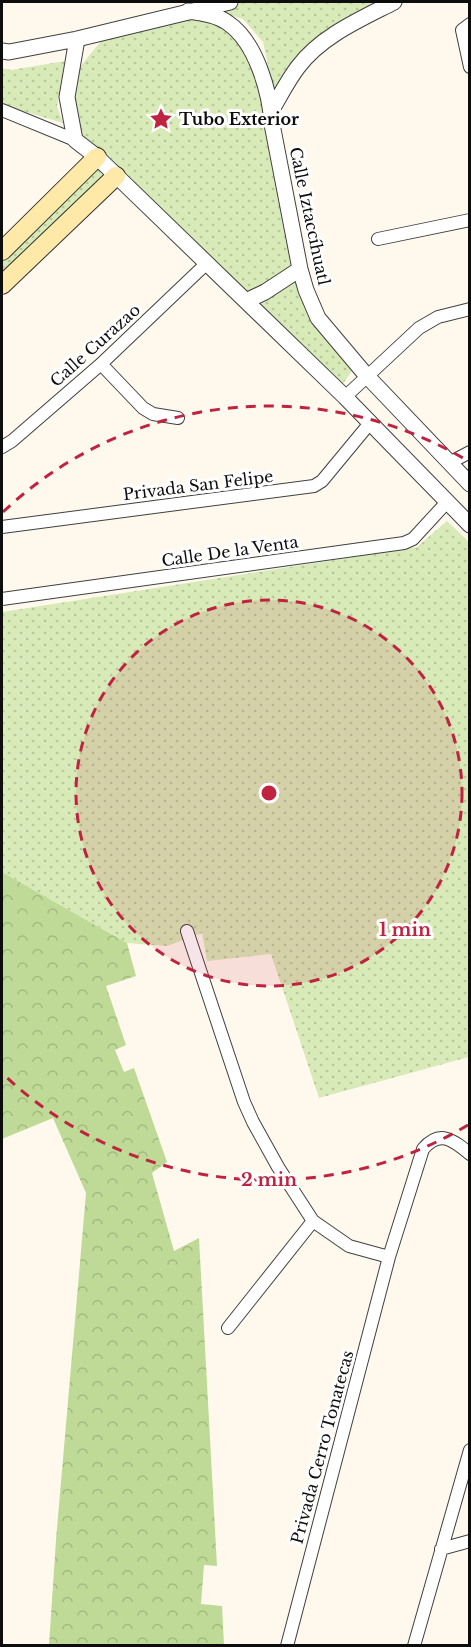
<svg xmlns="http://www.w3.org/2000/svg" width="471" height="1647" font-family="'Libre Baskerville',serif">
	<defs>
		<pattern id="grass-dots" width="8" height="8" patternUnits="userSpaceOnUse" patternTransform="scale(1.5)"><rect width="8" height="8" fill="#d8eab7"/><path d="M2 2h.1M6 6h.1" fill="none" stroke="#b8c89c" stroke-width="1.8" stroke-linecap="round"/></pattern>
		<pattern id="forest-crowns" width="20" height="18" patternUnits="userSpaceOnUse" patternTransform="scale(1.5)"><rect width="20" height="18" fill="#beda96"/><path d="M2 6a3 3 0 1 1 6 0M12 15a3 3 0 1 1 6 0" fill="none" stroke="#a2ba80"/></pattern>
	</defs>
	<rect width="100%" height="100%" fill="#fff9ed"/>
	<path fill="url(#grass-dots)" d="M239,2H380L347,17L303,50L275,97L263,42L243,19L205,8Z
		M189,17L227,28L247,51L269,113L309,318L354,368L340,388L82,139L72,99L79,68L102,40Z
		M65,61L57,106L63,123L2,105V68L11,70Z
		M96,163L109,176L2,279V259Z
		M447,521L469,542V1057L319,1098L271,954L207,961L202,933L167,946L127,943L2,872V612L417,547Z"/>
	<path fill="url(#forest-crowns)" d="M2,872L127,943L136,976L106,986L126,1045L115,1050L124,1072L134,1068L167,1162L152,1173L174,1251L199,1238L217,1566L204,1565L201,1604L222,1606L224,1645H49L56,1540L86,1193L53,1118L2,1139Z"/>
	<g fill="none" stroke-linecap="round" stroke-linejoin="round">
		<g stroke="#404040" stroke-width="14">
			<path id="minor" d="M470,24L462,30L470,67
				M2,110L75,140
				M378,239L470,220
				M101,364L143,408L153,414L178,418
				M345,397L419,328L438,317L470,309
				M2,447L12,441L101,364L207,263
				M449,463L470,452
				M2,527L314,486L322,481L370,423
				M2,599L404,543L413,539L447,502
				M187,931L244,1102L253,1122L278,1167L313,1221L349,1246L389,1257
				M228,1328L313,1221
				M441,1549L470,1541
				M287,1646L389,1257L423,1149C440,1129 453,1140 470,1154
				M414,1646L470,1450"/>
		</g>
		<g stroke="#404040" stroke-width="17">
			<path id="tertiary" d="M188,11C201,13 217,15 228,23C256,42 270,92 272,124L300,269L306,290L318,318L366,375L470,484
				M77,39L67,97L75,140L97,157L345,397L470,525
				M2,51L9,52L77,39L230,2
				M271,111C280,96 288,80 298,67C321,36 361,19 394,2
				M246,301L265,292L300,269"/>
		</g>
		<g stroke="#2f2f2f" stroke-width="20">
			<path id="secondary" d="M2,251L97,157
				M2,285L116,176"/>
		</g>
		<use href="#minor" stroke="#fff" stroke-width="12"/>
		<use href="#tertiary" stroke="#fff" stroke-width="15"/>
		<use href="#secondary" stroke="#ffe9a8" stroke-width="18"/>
	</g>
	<circle cx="269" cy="793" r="193" fill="#bf2340" fill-opacity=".12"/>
	<g fill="none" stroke="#bf2340" stroke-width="3" stroke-dasharray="10 8">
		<circle cx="269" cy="793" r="193"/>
		<path d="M468 1125A387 387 0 0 1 3 1074M3 512A387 387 0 0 1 468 461"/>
	</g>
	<defs>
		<g id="sight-bare" transform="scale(1.8)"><path d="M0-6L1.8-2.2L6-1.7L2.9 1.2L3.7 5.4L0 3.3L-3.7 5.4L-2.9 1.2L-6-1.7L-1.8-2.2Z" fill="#bf2340" stroke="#fff" stroke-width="2.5" paint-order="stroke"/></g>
	</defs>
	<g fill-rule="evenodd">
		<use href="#sight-bare" x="161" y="119"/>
	</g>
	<g text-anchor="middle" stroke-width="6" stroke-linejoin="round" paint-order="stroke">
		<g font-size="16" font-weight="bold" fill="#0d0d0d" stroke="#fff" text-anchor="start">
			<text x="179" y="125">Tubo Exterior</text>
		</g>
		<g font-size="16" fill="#0d0d0d" stroke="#fff">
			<text transform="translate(310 216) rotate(78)" y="6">Calle Iztaccíhuatl</text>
			<text transform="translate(95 345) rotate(-42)" y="6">Calle Curazao</text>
			<text transform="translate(198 485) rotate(-7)" y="6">Privada San Felipe</text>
			<text transform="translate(230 551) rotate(-8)" y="6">Calle De la Venta</text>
			<text transform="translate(322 1447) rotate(-75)" y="6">Privada Cerro Tonatecas</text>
		</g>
	</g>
	<circle cx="269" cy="793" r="9" fill="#bf2340" stroke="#fff" stroke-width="3"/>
	<g font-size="18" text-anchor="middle" font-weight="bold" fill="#bf2340" stroke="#fff" stroke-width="6" stroke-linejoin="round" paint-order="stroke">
		<text x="405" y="936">1 min</text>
		<text x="269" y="1186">2 min</text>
	</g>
	<rect width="471" height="1647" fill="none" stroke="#0d0d0d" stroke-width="6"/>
</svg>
